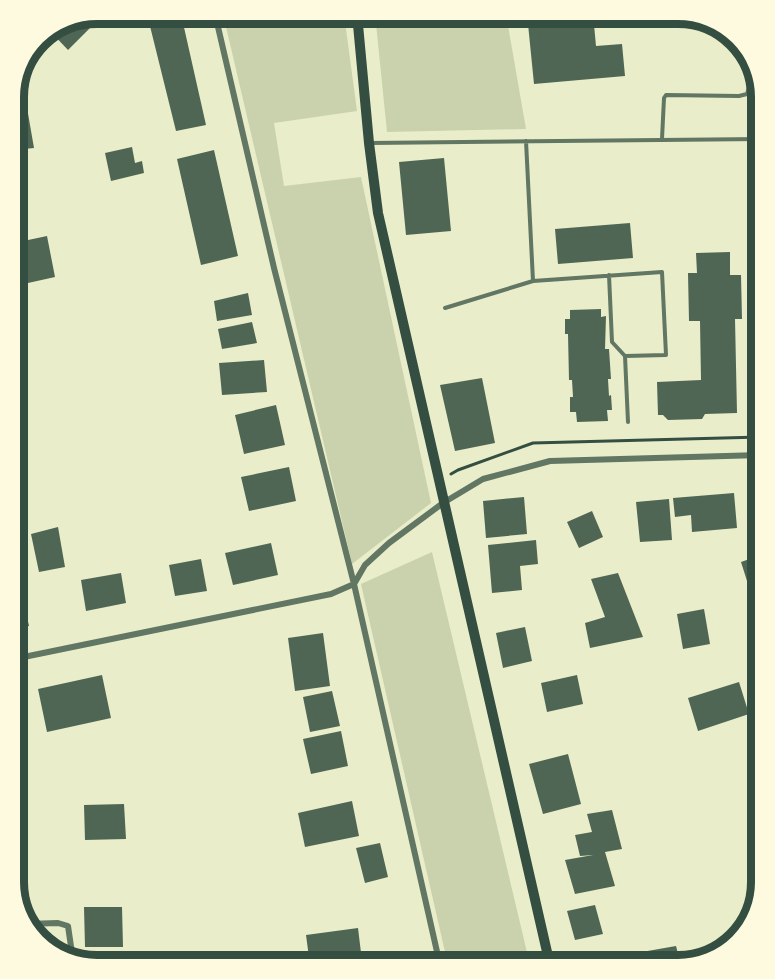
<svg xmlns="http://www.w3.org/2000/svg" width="775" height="979" font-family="'Libre Baskerville',serif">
	<rect width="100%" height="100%" fill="#e9edc9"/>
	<path fill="#cad2ad" d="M223,14H344L357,111L274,123L284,186L361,177L431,503L352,564Z
		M375,14H506L526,129L387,132Z
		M432,552L530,965H448L361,584Z"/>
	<path fill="#4f6655" d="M97,13L104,14L68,50L50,31Z
		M147,14H181L206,125L176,131Z
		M527,14H593L596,46L622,44L625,76L534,84Z
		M26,102L34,148L14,150V105Z
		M132,147L135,163L142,161L144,173L111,181L105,153Z
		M214,150L238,256L201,265L177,159Z
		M444,158L451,231L406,235L399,162Z
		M630,223L633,258L558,264L555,229Z
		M47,236L55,277L28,283L26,266L14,268V243Z
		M730,252V275H741L742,319H735L737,413L705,414L702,419L668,420L663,415H658L657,382L701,380L700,321H689L688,273H697L696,253Z
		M248,293L252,315L217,321L214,301Z
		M601,309V317L606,316L605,349H609L611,379H608L609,396L611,395L612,410H607L608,421L577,422L576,412H570V397H573L572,380H569L568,334H565V319H570V310Z
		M252,322L257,343L222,349L218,329Z
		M264,360L267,392L222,395L219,363Z
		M482,378L495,443L455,451L440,385Z
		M276,405L285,445L244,454L235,415Z
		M289,467L296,501L249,511L241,477Z
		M734,493L737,528L692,532L691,515L675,517L673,498Z
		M524,497L527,534L486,538L483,501Z
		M669,499L672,540L640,542L636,502Z
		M592,511L603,537L579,548L567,522Z
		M58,527L65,567L39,572L31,534Z
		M536,540L538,564L520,566L522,590L492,593L488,545Z
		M271,543L278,575L233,585L225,553Z
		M761,555V625L741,562Z
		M201,559L207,591L175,596L169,565Z
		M121,573L126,603L86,611L81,580Z
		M618,573L643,637L590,648L585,623L605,617L591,579Z
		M21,590L29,626L14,629V592Z
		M704,609L710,644L683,649L677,614Z
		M525,627L532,661L503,668L496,633Z
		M323,633L330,686L295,691L288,638Z
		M102,675L111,718L47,732L38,689Z
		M577,675L583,704L547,712L541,683Z
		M739,682L749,714L698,731L688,698Z
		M332,691L340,726L310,732L303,697Z
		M341,731L348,766L311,774L303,739Z
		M568,754L581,804L543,814L529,764Z
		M352,801L359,836L305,847L298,813Z
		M124,804L126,839L85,840L84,805Z
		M612,810L622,849L605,852L615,886L575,894L565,860L593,855L580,856L575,835L592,832L587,814Z
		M380,843L388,877L365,883L356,848Z
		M14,861H15V889L14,883Z
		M595,905L603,934L575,940L567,911Z
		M84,907H122L123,947H85Z
		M358,928L362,961L327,965H310L306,935Z
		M676,946L681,965H639L636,953Z"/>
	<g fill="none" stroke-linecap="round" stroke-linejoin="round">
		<path stroke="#344e41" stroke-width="3" d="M451,474L458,470L533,443L761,437"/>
		<path stroke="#617663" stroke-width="4" d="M662,139L664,98L666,95L739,96L747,94L749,87L750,58
			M370,143L761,139
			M609,275L612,342L625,356
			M533,281L662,272L666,355L625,356L628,422
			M445,308L533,281L526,141"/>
		<path stroke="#617663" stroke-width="6" d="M215,14L274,268L354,584L440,965
			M14,659L331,594L354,584L365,565L389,543L443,503L483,479L550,461L761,455
			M26,924L58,923L68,926L73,960"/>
		<path stroke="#344e41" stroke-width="10" d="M357,14L369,143L378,213L550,965"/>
	</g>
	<path d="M0 0H775V979H0ZM97 24H678A73 73 0 0 1 751 97V882A73 73 0 0 1 678 955H97A73 73 0 0 1 24 882V97A73 73 0 0 1 97 24Z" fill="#fefae0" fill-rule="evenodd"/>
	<path fill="none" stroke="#344e41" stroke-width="8" d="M97 24H678A73 73 0 0 1 751 97V882A73 73 0 0 1 678 955H97A73 73 0 0 1 24 882V97A73 73 0 0 1 97 24Z"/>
</svg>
